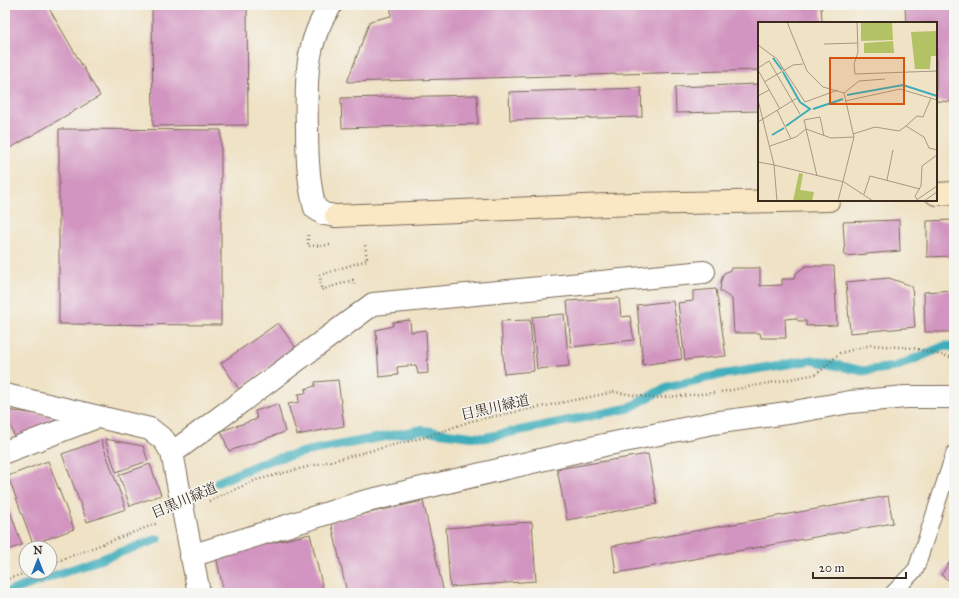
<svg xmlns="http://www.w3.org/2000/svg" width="959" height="598" font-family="'IM FELL Great Primer','Noto Serif JP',serif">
	<rect width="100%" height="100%" fill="#f6f6f2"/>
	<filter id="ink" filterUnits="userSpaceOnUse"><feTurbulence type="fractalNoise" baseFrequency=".025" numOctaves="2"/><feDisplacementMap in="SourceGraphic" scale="8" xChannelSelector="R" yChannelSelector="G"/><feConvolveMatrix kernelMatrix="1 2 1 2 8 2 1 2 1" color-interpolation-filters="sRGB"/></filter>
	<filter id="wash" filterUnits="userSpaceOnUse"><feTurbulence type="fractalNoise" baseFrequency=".012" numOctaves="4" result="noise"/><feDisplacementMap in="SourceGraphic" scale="16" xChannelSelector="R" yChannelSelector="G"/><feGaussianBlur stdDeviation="0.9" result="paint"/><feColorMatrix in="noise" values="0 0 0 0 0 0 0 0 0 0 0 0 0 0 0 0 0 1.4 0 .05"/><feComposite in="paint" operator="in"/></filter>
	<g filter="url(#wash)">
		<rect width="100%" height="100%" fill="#efe2c5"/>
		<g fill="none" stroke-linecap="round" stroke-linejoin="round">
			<path stroke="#3eadbb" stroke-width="9" d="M218,482L267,461L308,451L420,430L483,438L629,408L667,387L719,375L812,360L863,371L895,367L945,346L954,347
				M5,593L158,539"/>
		</g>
		<g id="blocks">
			<path fill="#d294c0" d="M5,5H47L100,96L5,151Z
				M152,5H247L248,125L153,126Z
				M391,5H821L822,23H759V70L347,82L370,21L391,16Z
				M905,5H954V102L936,101V23H906Z
				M759,84V111L676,113L675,87Z
				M641,88L642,117L510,120L509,92Z
				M477,95L478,124L342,128L341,98Z
				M59,129L221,130V325L59,324Z
				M899,220L900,251L845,256L843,222Z
				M954,220V256L927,257V221Z
				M806,266H834L837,325L806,326V321H798L796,318L785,319L786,338H761L760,333H734L732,299L720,291L721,281L724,273L730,270L731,268H760V286L782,285V279H794L796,273Z
				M889,278L912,286L915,327L850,333L846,282Z
				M716,289L726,356L685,360L678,303L693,301V291Z
				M953,290L954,332H925L924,292Z
				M619,298L621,317L630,316L634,340L571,347L567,301Z
				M673,301L682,359L643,365L637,305Z
				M564,314L569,366L537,369L532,317Z
				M410,320L411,332L426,330L428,373L418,374L416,365L397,367L398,375L379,377L376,330L393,326V322Z
				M530,320L534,371L504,374L501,321Z
				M278,323L296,348L239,389L221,363Z
				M338,380L344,426L297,435L288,404L299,402L298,394L306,393L305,389L315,386V382Z
				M278,404L285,432L229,451L221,431L257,419L255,411Z
				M5,410L49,415L59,424L15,438Z
				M105,439L143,446L148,461L116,472Z
				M101,440L126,509L87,522L62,454Z
				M648,454L657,504L567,520L557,469Z
				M48,461L74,529L33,544L8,476Z
				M150,464L161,495L130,506L119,475Z
				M888,496L893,523L616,573L612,546Z
				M5,497L22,545L5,551Z
				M423,501L444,593H347L331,521Z
				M532,522L536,581L450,587L446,528Z
				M310,534L324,593H224L216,556Z
				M952,559L954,560V584L941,575Z"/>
		</g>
	</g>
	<g filter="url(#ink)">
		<use href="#blocks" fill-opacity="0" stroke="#7a6a58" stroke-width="1"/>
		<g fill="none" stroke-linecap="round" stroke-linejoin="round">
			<g stroke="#7a6a58" stroke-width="17">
				<path id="lane" d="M893,593L916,569L954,453"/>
			</g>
			<g stroke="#7a6a58" stroke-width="24">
				<path id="street" d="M331,5C304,43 306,84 307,129C307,155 308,183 315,208L324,214L336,216
					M5,395L150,429L164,440L172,453L199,593
					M5,452L97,417
					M172,453L373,304L704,272
					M191,556L363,502L604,445L713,423L794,412L850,402L906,397H954"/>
			</g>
			<g stroke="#7a6a58" stroke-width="24">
				<path id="secondary" d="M936,194L954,193
					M336,216L633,204L829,200"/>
			</g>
			<path stroke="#7a6a58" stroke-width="2.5" stroke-dasharray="1 3" stroke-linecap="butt" d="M308,235V246L333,245
				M354,284L353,280L321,290L320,275L367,260L365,244H364
				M721,392L817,374L840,353L871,345L913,348L954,358
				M209,501L256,480L429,436L471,421L614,392L654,398L714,393
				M50,564L158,523
				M5,580L29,572"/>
			<use href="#lane" stroke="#fff" stroke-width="15"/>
			<use href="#street" stroke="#fff" stroke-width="22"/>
			<use href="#secondary" stroke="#fae7c3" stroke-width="22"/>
		</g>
	</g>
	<g text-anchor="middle" stroke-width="3" stroke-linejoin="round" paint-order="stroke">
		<g font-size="14" fill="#3b2a1e" stroke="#f6f6f2">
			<text transform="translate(495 407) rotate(-13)" y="5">目黒川緑道</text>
			<text transform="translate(184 500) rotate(-23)" y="5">目黒川緑道</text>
		</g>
	</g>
	<g transform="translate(758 22)">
		<rect width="179" height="179" fill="#efe2c5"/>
		<path d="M103,0H134L135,18L103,19ZM179,9V34H173L172,47H157L153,10ZM135,19L136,31H106V21ZM41,151L45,152L42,168L56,170L54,179H35Z" fill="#b3c264"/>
		<path fill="none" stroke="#3eadbb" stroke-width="2" d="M15,36L24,48M25,50L42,80L52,87L28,104M89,73L145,63L179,74M55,87L85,77M14,113L26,106"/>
		<path fill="none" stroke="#a79882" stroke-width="1" d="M29,0L49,49L65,65L86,71M99,0L100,30L96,42L97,52L179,49M66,22L100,21M0,23L19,37L47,80L80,68M0,46L11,39L42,92M0,48L22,87M6,60L35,43L45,42M86,71L101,59L127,57M0,74L11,68M0,78L16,143L19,179M87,79L142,67L179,78M19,88L33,117M0,100L39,76M148,104L159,94L165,95L173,76M95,112L117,105L141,109L148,104L166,115L171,126L179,128M12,124L38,115L48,107L73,116L96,115M0,140L16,143M16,143L86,160L115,179M59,154L46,98L62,95L66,114M129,158L135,128M106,172L112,154L162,167M159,177L157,174L163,164L164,144L179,133M80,179L96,115L86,71M157,179L179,164M166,179L179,170"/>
		<path fill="#d7540e" fill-opacity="0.15" stroke="#d7540e" stroke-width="2" d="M72,36H146V82H72Z"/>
		<rect width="179" height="179" fill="none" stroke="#3b2a1e" stroke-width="2"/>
	</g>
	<rect width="959" height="598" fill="none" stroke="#f6f6f2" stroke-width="20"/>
	<g transform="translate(38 560)"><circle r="19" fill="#f6f6f2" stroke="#aba49d"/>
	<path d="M0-3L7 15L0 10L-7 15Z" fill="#1f6fb2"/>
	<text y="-6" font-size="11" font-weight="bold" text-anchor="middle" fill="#3b2a1e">N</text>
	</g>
	<path d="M813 572v6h93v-6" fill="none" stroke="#3b2a1e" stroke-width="2"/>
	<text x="819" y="572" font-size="12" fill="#3b2a1e" stroke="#f6f6f2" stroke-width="3" paint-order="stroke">20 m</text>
</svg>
